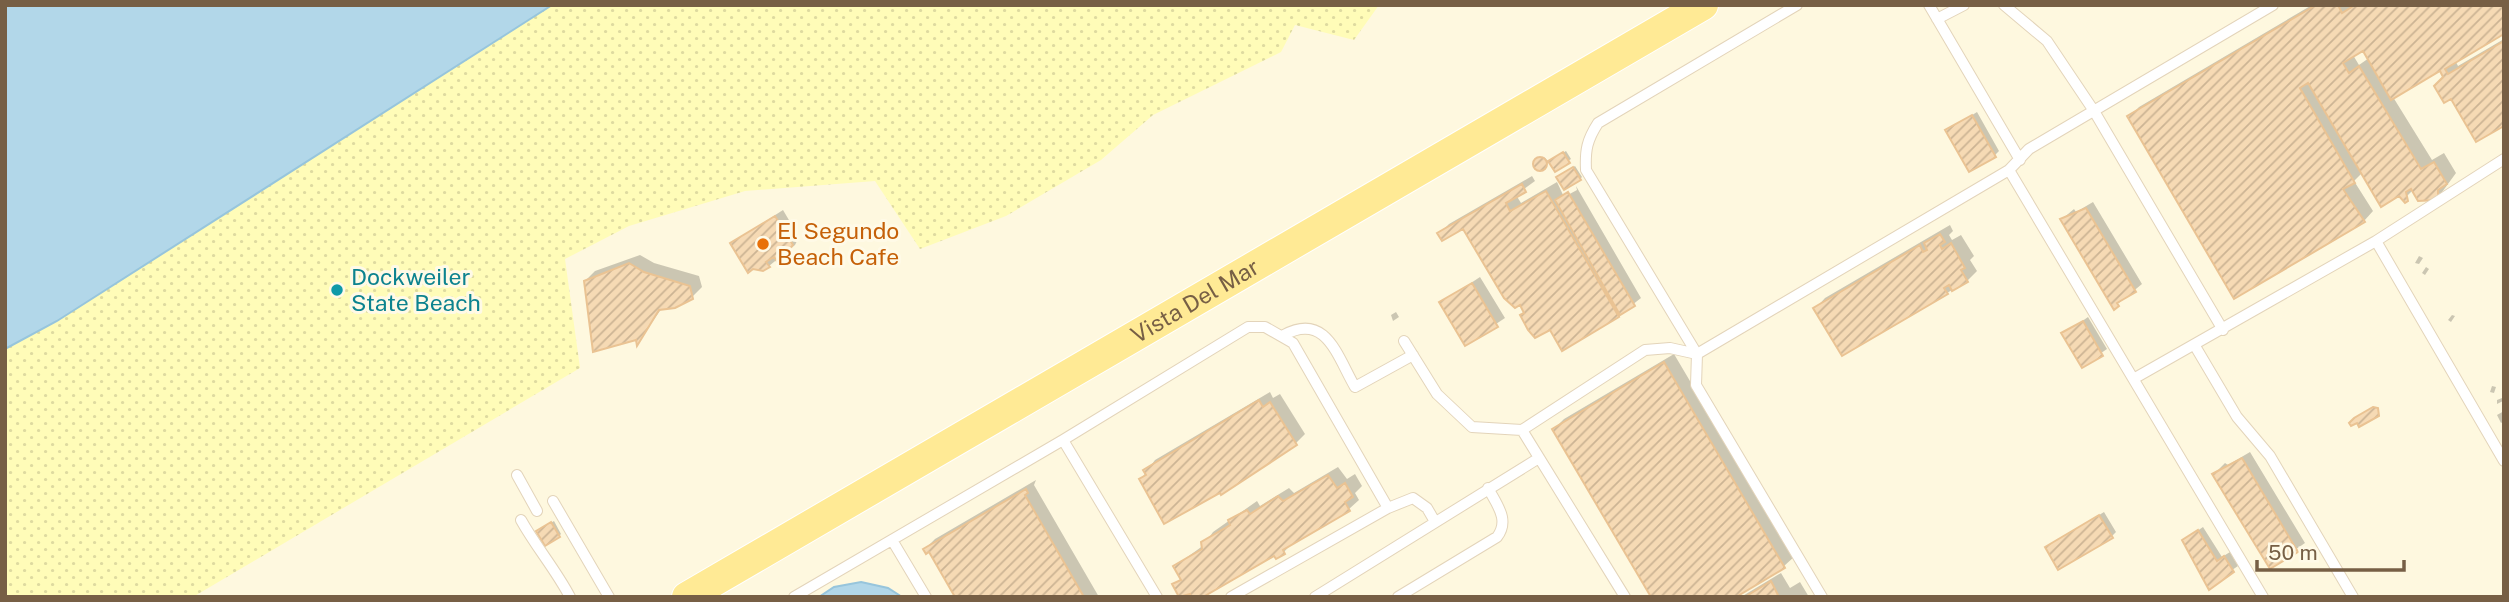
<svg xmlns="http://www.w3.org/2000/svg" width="2509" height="602" font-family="'Public Sans',sans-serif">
	<defs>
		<pattern id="sand-dots" width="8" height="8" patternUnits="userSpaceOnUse" patternTransform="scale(1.75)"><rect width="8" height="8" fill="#fffcb8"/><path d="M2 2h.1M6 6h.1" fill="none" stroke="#dedaa0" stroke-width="1.8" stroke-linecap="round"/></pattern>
		<pattern id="building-hatch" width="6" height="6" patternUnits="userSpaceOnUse" patternTransform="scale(1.75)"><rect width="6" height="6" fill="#f6dab4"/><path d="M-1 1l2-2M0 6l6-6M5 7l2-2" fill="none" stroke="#ccb494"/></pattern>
	</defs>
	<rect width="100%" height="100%" fill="#fef8df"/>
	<path fill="url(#sand-dots)" d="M552,5H1379L1354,40L1295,25L1281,52L1153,115L1101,160L1006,216L920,249L875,181L745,191L629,226L565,259L580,368L193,597H5V349L57,321Z"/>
	<path fill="#b2d7e9" stroke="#97c5dc" stroke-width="2" d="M5,5H552L57,321L5,349Z
		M861,582L888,588L902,597H819L834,587Z"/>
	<path fill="#0003" fill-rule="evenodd" d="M2312,5H2504L2455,60L2458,66L2504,39V124L2446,77L2441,68L2393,97L2432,160L2444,153L2456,173L2437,199L2413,190L2405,198L2363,172L2354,181L2373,211L2364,221L2129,117L2139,107ZM2364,49L2369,58L2359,65L2353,55Z
		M1977,112L1999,151L1994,156L1947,131Z
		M1566,151L1571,159L1555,169L1552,159Z
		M1544,157L1548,161L1540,168L1536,163Z
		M1575,166L1582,177L1580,179L1560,175Z
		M1532,176L1535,181L1516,195L1521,203L1557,182L1564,197L1577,190L1576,186L1641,298L1618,316L1550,327L1526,312L1463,227L1440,233L1449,224Z
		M2093,202L2142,284L2114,307L2062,219L2074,209L2076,212Z
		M783,210L799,237L795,245L769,266L749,271L732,243Z
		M1950,225L1953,231L1949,235L1952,240L1961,235L1974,256L1970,260L1977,271L1967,281L1947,293L1816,308L1825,298Z
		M640,255L654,263L699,276L702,287L692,297L662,308L638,342L585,281L595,271Z
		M2419,256L2423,258L2419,264L2415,263Z
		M2426,267L2429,269L2425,275L2422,273Z
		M1480,277L1505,318L1466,344L1442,302Z
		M1396,312L1399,317L1393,321L1391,315Z
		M2452,315L2455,316L2451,322L2448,320Z
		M2088,317L2107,349L2082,366L2064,334Z
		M1674,354L1794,557L1784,566L1732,597L1554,429L1564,419Z
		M2492,386L2496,387L2494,393L2490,392Z
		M1270,392L1273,398L1280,394L1305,434L1295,444L1141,479L1155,460Z
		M2502,398L2503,401L2497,404V400Z
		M2504,411V421L2501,423L2497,415Z
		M2250,452L2305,543L2270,567L2214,474L2225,463L2228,465Z
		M1338,467L1347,479L1355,474L1362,486L1355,493L1359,500L1349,509L1293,542L1284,552L1274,553L1181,597L1175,585L1182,578L1175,566L1204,545L1213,532L1257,501L1260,506L1289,488L1294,493Z
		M1036,480L1034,485L1099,597H957L929,550L925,549L935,539Z
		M2104,512L2116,532L2111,537L2047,547Z
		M554,521L561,534L559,536L540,529Z
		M2203,527L2222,557L2230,552L2238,566L2207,587L2184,540Z
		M1781,573L1790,588L1800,582L1809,597H1741Z"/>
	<path fill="url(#building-hatch)" stroke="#eac393" stroke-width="2" d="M2316,5H2338L2342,13L2355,5H2504V34L2445,69L2448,74L2504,41V126L2476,142L2451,99L2444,103L2434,86L2443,77L2440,71L2391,100L2363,51L2343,63L2349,73L2359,66L2421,169L2434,162L2447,184L2438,190V200L2418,201L2411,189L2406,192L2408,201L2405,203L2399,196L2381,207L2308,83L2300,88L2355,183L2343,189L2365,222L2234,299L2127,116Z
		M1972,115L1996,157L1969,172L1945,130Z
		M1563,152L1570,163L1555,172L1548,161Z
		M1533 164a7 7 0 1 1 14 0a7 7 0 1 1-14 0Z
		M1573,167L1581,180L1564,190L1556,177Z
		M1522,184L1526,192L1506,203L1510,211L1546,191L1619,317L1562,351L1550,330L1535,338L1528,330L1520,315L1524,313L1520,305L1515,308L1504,298L1463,229L1442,241L1437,233Z
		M1568,192L1635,306L1620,315L1555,200Z
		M2086,208L2136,292L2117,303L2119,306L2114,310L2060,219Z
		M775,216L793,245L778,263L774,257L766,262L770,267L763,271L753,269L748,273L730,243Z
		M1940,234L1945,242L1940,245L1942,249L1951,243L1965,268L1961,270L1968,282L1952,291L1949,285L1944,288L1948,294L1842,356L1813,308L1920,245L1923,252L1927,250L1924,243Z
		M629,263L644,272L690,286L693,299L675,308L659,310L637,346L636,340L593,352L584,281Z
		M1472,283L1498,327L1465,346L1439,302Z
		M2083,321L2103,356L2082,368L2061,333Z
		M1664,362L1785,568L1736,597H1651L1552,429Z
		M1259,400L1263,407L1270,402L1297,445L1221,495L1220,493L1164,524L1139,479L1146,475L1143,470Z
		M2373,407L2378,408L2379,416L2359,427L2357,423L2351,426L2349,423L2354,418Z
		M2242,458L2298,552L2270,569L2212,474Z
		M1328,475L1337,488L1345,483L1353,497L1345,502L1350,511L1283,550L1285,554L1276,559L1274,556L1203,597H1191L1190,594L1179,597L1172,584L1181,580L1173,566L1202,549L1201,542L1230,525L1228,520L1247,510L1250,514L1278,496L1283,501Z
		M1026,489L1028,493L1025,495L1084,597H955L929,552L926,554L923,549Z
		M2099,515L2113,538L2058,570L2045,547Z
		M551,522L560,537L545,546L536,531Z
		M2198,530L2217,561L2224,556L2234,572L2209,590L2182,540Z
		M1771,581L1779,597H1745Z"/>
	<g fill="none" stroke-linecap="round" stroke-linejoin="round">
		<g stroke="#e3d4ba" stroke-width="12">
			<path id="service" d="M1797,5L1598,123C1587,140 1585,150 1586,170L1697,354L1696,385L1822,597
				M1929,5L2020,160
				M2004,5L2047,41L2094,111L2223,330
				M1937,19L1964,5
				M2009,170L2263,597
				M2376,241L2504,461
				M1284,335C1326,312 1337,356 1355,387L1413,355
				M1404,341L1437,394L1472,427L1522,430L1645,350L1670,348L1697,354L2009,170L2029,149L2273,5
				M2195,346L2237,417L2270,456L2353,597
				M2135,378L2376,241L2504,159
				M1522,430L1625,597
				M1063,440L1157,597
				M517,475L537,511
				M553,501L609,597
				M521,520C536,547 556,570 570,597
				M892,540L926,597
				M794,597L1063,440L1248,327H1265L1293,343L1388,508L1413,498L1427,508L1434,520
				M1231,597L1388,508
				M1315,597L1539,458
				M1398,597L1497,537C1510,520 1497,505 1488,488"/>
		</g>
		<g stroke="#fff" stroke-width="32">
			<g id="primary">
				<path id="s1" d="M687,597L1703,5"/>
			</g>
		</g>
		<use href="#service" stroke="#fff" stroke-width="10"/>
		<use href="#primary" stroke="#ffea95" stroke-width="30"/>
	</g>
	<circle fill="#e8710a" stroke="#fffae7" stroke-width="2.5" cx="763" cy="244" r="7"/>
	<circle fill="#0f9aa8" stroke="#fffae7" stroke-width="2.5" cx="337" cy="290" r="7"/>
	<g text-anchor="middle" stroke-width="6" stroke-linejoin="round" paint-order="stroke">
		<g font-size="23" fill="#c56008" stroke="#fffae7" text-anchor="start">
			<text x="777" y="239">El Segundo<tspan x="777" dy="26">Beach Cafe</tspan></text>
		</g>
		<g font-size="23" fill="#0d838f" stroke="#fffae7" text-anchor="start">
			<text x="351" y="285">Dockweiler<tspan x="351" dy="26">State Beach</tspan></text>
		</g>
		<g font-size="23" fill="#775f45" stroke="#fffae7">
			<text dy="8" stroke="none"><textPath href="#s1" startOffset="588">Vista Del Mar</textPath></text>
		</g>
	</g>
	<rect width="2509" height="602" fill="none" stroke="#775f45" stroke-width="14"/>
	<path d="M2257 560v10h147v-10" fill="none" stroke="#775f45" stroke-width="3.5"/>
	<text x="2268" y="560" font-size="21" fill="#775f45" stroke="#fffae7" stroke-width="5" paint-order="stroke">50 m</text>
</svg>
